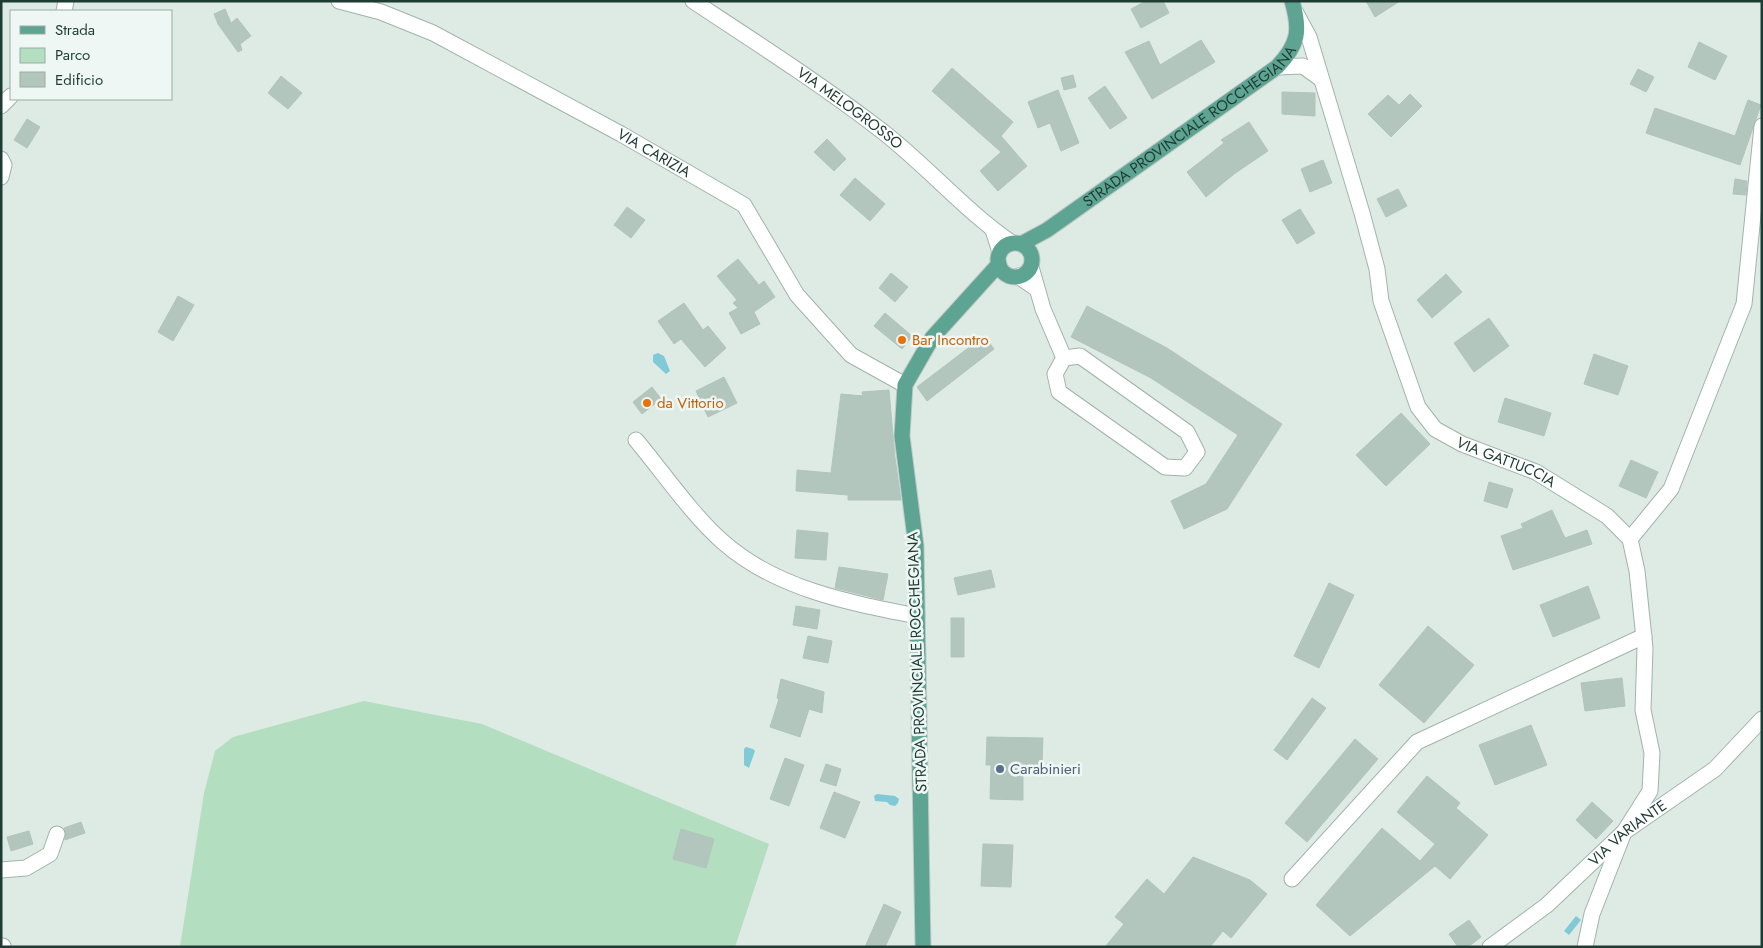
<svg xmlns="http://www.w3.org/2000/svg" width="1763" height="948" font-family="Jost,sans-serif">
	<rect width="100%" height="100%" fill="#deebe5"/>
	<path fill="#b4dec0" d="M364,701L482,724L769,844L735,947H180L204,793L215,751L233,737Z"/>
	<path fill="#80c9d6" d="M658,353L664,356L670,371L666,374L653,362V355Z
		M746,747L753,749L755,751L749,768L744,765V749Z
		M877,794L895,796L899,799L898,803L895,806L890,805L887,802L875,801L874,796Z
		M1576,916L1581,920L1569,935L1564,931Z"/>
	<path fill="#b3c6be" stroke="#b0c5bc" d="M1146,1H1163L1169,13L1141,28L1131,9Z
		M1366,1H1400L1375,17Z
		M225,9L231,23L237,18L251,36L240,44L242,50L238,52L218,24L214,14Z
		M1201,40L1215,62L1152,99L1125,52L1149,41L1160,65Z
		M1699,42L1727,56L1715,80L1688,67Z
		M952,68L1013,122L1001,136L1027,166L998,191L980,171L1001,152L932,91Z
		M1638,69L1654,77L1646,92L1630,84Z
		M1073,75L1076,87L1064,90L1061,78Z
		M281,76L302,93L288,109L268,93Z
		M1105,86L1127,118L1110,129L1088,98Z
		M1058,90L1079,143L1061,151L1050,123L1038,128L1028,102Z
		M1282,92L1315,93V116L1282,114Z
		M1410,94L1422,106L1391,137L1368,114L1388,95L1399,105Z
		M1748,100L1761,105L1740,165L1646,133L1655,108L1735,136Z
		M27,119L40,127L27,148L14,140Z
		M1249,122L1268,151L1234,174L1206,197L1187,172L1224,143L1221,140Z
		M827,139L846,159L834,171L814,152Z
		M1323,160L1332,183L1310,192L1301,169Z
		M855,178L885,204L870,221L840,195Z
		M1735,179L1747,181L1746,195L1733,194Z
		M1398,189L1407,206L1386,217L1377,199Z
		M627,207L645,220L631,238L614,225Z
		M1300,209L1315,233L1297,244L1282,220Z
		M738,259L759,285L764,281L775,297L754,312L760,324L741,334L729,313L738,308L733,303L737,300L717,276Z
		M891,273L908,287L895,302L879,288Z
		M1446,274L1462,292L1432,318L1417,300Z
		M178,296L194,305L173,341L158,332Z
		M684,303L703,330L708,326L726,348L705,367L681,339L674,344L658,321Z
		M1087,306L1167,348L1282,424L1227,509L1184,529L1171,501L1206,484L1238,435L1151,378L1071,337Z
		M885,313L912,336L902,349L874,326Z
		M1489,318L1509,346L1474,372L1454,343Z
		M984,336L994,349L927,401L917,387Z
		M1594,354L1628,366L1618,395L1584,384Z
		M724,377L737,403L708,417L696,391Z
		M652,387L661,399L642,414L633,402Z
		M889,390L895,458L901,500H848V495L796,491L797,470L831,473L841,394L863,396L862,392Z
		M1505,398L1551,413L1544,436L1498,422Z
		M1401,413L1430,444L1386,486L1356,455Z
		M1631,460L1658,472L1646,498L1619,486Z
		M1489,482L1513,489L1507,508L1484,501Z
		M1552,510L1565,538L1587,530L1592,544L1513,570L1501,536L1523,528L1521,524Z
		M797,530L828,533L826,560L795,558Z
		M839,567L888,574L883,600L835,588Z
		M991,570L995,587L958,595L954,578Z
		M1329,583L1354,595L1319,668L1294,656Z
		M1588,586L1600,618L1553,637L1540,605Z
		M796,606L820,610L817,629L793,625Z
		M951,618H964V657H951Z
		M1428,626L1474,665L1424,723L1379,685Z
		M808,636L832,641L828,663L803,658Z
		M1622,678L1625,706L1585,711L1581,683Z
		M781,679L824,692L822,713L809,709L800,737L770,727L779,699L777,698Z
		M1312,698L1326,708L1287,760L1274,750Z
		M1531,725L1547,765L1495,785L1479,745Z
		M987,737L1043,738L1042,766H1023V800L990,799L991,765H986Z
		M1355,739L1378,759L1307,842L1285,823Z
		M785,758L804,765L789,806L770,799Z
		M826,764L841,769L836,786L820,781Z
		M1427,776L1460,803L1456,808L1488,835L1450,879L1435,866L1350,936L1316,905L1382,828L1420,861L1435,844L1397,812Z
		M834,792L860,802L845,838L820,828Z
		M1592,802L1613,821L1596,839L1576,820Z
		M81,822L85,833L65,840L64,828Z
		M681,829L714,839L706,868L673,859Z
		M29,831L33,844L11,851L7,837Z
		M983,844L1013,845L1011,887L981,886Z
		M1193,857L1250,880L1267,894L1231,938L1223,931L1210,947H1105L1124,924L1115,917L1147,879L1164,894Z
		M884,904L901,912L885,947H865Z
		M1469,920L1481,937L1468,947H1458L1449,934Z"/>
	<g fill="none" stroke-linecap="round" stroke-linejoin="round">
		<g stroke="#a1b3ac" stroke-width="17">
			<g id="minor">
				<path id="s1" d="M339,1L381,12L433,33L621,134L744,205L797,295L851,355L905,385"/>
				<path id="s2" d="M693,1C757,43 822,85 882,131C927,166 965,211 1012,243"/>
				<path d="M64,11L66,1"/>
				<path id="s3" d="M1296,13L1309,37L1315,57L1362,213L1377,269L1381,301L1418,407L1435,429L1462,444L1536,472L1607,516L1630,539L1637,571L1645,648L1643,710L1652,753L1650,791L1624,832L1592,914L1585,947"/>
				<path d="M1277,67L1303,66L1321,79"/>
				<path d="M1,106L11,96"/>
				<path d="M1,159L4,165L1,177"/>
				<path d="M993,230L1000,252"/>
				<path d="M1031,267L1043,309L1064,358"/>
				<path d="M1018,276L1037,289"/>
				<path d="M1080,356L1187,432L1197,452L1185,468L1165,467L1059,392L1055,374L1064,358Z"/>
				<path d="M636,440C662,471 693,516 723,542C776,589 850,603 917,616"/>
				<path d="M1630,539L1671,489L1744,304L1762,126"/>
				<path d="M1,870L26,868L50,854L57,834"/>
				<path d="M1292,879L1417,742L1644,636"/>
				<path d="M1,947L3,946"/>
				<path id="s4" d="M1490,947L1547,905L1624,832L1715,769L1762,719"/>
			</g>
		</g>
		<g stroke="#c0c8c6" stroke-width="17">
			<g id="major">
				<circle cx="1015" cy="260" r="17"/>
				<path id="s5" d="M1021,244L1047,230L1277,67C1298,45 1301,31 1292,1"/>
				<path d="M923,947L916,546L902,436L905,385L932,338L999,264"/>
			</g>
		</g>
		<use href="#minor" stroke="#fff" stroke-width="15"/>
		<use href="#major" stroke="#5ea492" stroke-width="15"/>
	</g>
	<g fill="#e8710a" stroke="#eef7f3" stroke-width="2">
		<circle cx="902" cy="340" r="5"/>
		<circle cx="647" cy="403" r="5"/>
	</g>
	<circle fill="#5c6f8a" stroke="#eef7f3" stroke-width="2" cx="1000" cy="769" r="5"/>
	<g text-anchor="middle" stroke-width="5" stroke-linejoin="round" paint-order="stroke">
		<g font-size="15" fill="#1e3c34" stroke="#eef7f3">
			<text dy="5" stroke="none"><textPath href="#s2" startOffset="190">VIA MELOGROSSO</textPath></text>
			<text dy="5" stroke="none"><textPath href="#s5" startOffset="206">STRADA PROVINCIALE ROCCHEGIANA</textPath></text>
			<text dy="5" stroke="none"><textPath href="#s1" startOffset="351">VIA CARIZIA</textPath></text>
			<text dy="5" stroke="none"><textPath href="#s3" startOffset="520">VIA GATTUCCIA</textPath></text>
			<text transform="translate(917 662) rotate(-92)" y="5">STRADA PROVINCIALE ROCCHEGIANA</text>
			<text dy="5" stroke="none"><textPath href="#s4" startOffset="179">VIA VARIANTE</textPath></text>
		</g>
		<g font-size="15" fill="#c56008" stroke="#eef7f3" text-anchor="start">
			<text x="912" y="345">Bar Incontro</text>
			<text x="657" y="408">da Vittorio</text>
		</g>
		<g font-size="15" fill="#4e5e75" stroke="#eef7f3" text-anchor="start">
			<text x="1010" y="774">Carabinieri</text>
		</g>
	</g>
	<rect width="1763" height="948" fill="none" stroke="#1e3c34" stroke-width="5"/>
	<rect x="10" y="10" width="162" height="90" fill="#eef7f3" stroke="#9baca7"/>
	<rect x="20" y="26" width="25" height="8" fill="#5ea492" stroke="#9baca7"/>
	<text x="55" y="35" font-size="15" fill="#1e3c34">Strada</text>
	<rect x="20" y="48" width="25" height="15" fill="#b4dec0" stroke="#9baca7"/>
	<text x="55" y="60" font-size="15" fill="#1e3c34">Parco</text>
	<rect x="20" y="72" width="25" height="15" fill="#b3c6be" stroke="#9baca7"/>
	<text x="55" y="85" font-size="15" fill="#1e3c34">Edificio</text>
</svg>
